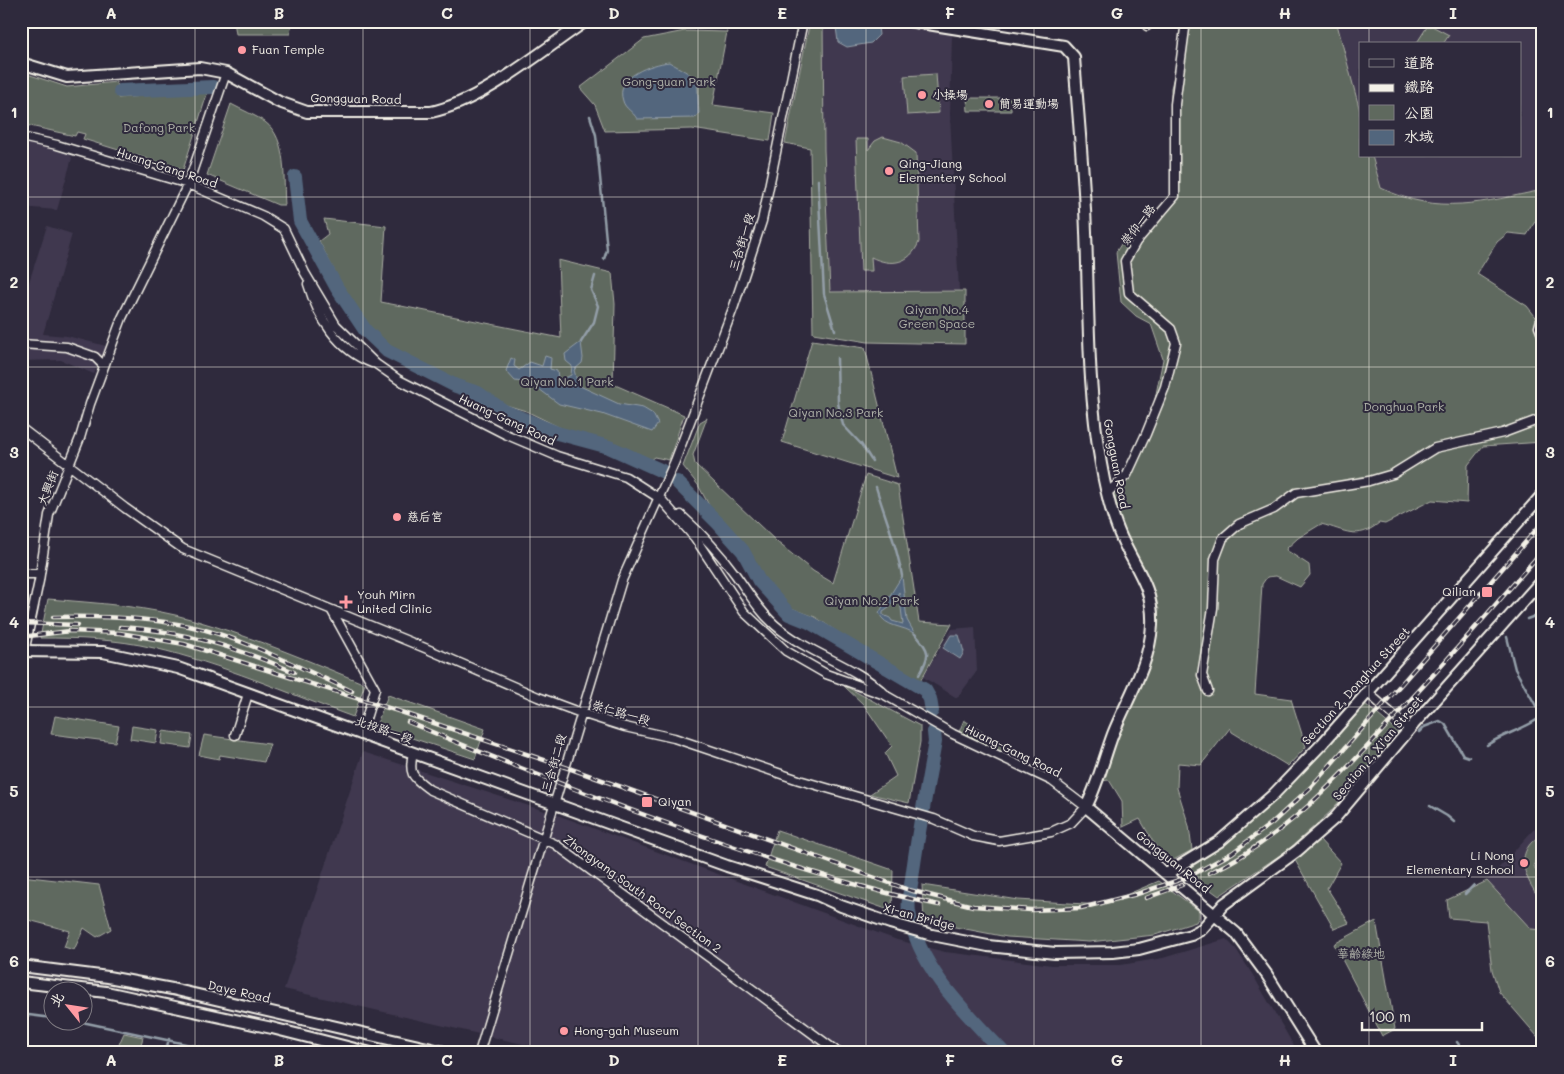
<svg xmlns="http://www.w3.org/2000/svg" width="1564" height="1074" font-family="Mali,'LXGW WenKai TC',sans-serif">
	<rect width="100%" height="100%" fill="#2f2a3d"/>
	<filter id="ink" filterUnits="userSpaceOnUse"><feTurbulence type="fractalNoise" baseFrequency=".02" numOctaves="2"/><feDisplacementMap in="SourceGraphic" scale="10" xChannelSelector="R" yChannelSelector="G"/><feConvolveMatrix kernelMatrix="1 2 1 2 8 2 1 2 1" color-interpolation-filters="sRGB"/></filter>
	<g filter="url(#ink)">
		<path fill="#40394f" d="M823,21H888L952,34L950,115L959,291L830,292L824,150Z
			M1339,21H1543V190L1456,206L1417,202L1381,188L1372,156H1520V44H1360V111L1337,24Z
			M21,142L69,153L72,158L57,210L21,207Z
			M47,226L72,234L43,334L67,336L106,346L94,374L61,360L21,361V307Z
			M975,627L977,671L957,698L923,677L952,629Z
			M363,752L560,816L897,940L945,952L1052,965H1121L1163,958L1226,939L1236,949L1254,977L1298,1053H562L284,989Z
			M1543,819V930L1531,929L1487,881Z"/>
		<path fill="#5f695e" stroke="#aaada3" d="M234,21H292L290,34H236Z
			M810,21H823L824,150L830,292L965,291V344L868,342L813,333L810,148L785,143Z
			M1188,21H1338L1337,24L1360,111V156H1372L1381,188C1440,216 1482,202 1543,190V208L1527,235L1508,233L1497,242L1477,274L1527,306L1543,326V442L1483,446L1468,465L1467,503L1432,500L1385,524L1379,523C1357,541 1345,530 1321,524L1298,538L1287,548L1286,550L1309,565L1310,575L1300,587L1276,576L1267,577L1262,584L1255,694L1291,699L1306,747L1288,766L1232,732L1230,728L1201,765L1178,763L1177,788L1189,826L1192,850L1166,864L1140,819L1123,827L1122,801L1109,780L1101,781L1151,651L1159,609L1144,570L1122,531L1111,498L1112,485L1125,475L1154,404L1163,359L1151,324L1136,316L1121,302L1116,252L1123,241L1132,245L1171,199V88Z
			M1432,26L1449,35L1443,44H1416L1427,27Z
			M685,31L727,32L713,105L774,113L770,141L692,129L605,131L595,105L580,88L644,39Z
			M21,72L67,87L116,82L118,98L208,91L183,170L83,139L85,134L77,132L75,136L21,124Z
			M936,74L939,113L907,115L904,76Z
			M967,98H1011V111H968Z
			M231,104C242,110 255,115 265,122C288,139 283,180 285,205H278L207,175Z
			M883,137L901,142L916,153L919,242C910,264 891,267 871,257L872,271H861L856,139H868V150L875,141Z
			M324,219L386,226L381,302L561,338L558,260L612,273L615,304L613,384L684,415L669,460L654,457L650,460L604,440L563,429L526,411L506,405L488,393L463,384L392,350L367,326L349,299L319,241L328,234Z
			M812,340L865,348L897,478L782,442Z
			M707,418L693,455L695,464L777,542L813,571L833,583L866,475L898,485L919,622L952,624L918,685L815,617L791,608L764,579L745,550L734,544L724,533L698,485L683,466L700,422Z
			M48,599C97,603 147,606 194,620C253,637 309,661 365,684L353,717C290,694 219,663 154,648C117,639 78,638 40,638Z
			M843,685L920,726V742L909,803L870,794L896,776L885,753L892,746L864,705Z
			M388,695L485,729L475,759L376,726Z
			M1364,703L1398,732L1330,812L1289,849L1219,896L1185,871L1223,846L1276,800Z
			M55,716L119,726L115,742L51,734Z
			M964,720L1012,752L1010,758L959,732Z
			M132,726L158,730L156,743L130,739Z
			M163,731L192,735L190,748L161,744Z
			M204,735L269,744H270L264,762L220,755L219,759L199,755Z
			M777,830L893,870L892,911L765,867Z
			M1543,834V847L1536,856L1534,866L1543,886V903C1526,881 1510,852 1543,834Z
			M1319,839L1341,863L1327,888L1349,923L1334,929L1295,860Z
			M21,876L99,885L111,929L97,937L84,928L74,950L64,947L70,931L21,918Z
			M1159,881L1199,911V917L1196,922L1155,935L1089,942L1007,937L924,921L922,885L1018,900L1102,905Z
			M1487,881L1531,929L1543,930V1043L1499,992L1492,970L1486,921L1449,918L1447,900Z
			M1376,921L1395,1029L1382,1036L1334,944Z
			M124,1033L143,1037L139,1053H115Z"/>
		<path fill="#52667d" stroke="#939ea8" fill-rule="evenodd" d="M853,22L878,27L879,35L871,43L847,47L838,42L836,27Z
			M669,62C704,82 696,76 699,113L695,118L637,119C633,111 625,109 623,101C614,76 652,64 669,62Z
			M581,342L583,358L582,363L574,370L577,381L580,386L619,404L643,408L653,414L658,424L652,432L602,414L559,404L531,383L515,381L506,371L511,358L515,360L514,366L519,370L530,362L542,366L545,356L551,358L550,369L557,371L558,378L561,380L571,375L572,366L566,361L565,354Z
			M902,576L907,620L915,634C903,625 885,628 879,613ZM899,592L903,624L892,621L890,618L883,615V612L889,608Z
			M951,635H959L964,652L960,659L943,648Z"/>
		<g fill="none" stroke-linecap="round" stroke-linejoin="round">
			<path stroke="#939ea8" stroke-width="2.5" d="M968,21L980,24L985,21
				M590,116L596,135L607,250L604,259
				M818,180L824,294L835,330
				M581,342L594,322L598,306L591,290L595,276
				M837,358L838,403L843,425L861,444L872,461
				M876,487C885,517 897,545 902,576
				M1527,619L1535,616L1543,619
				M915,634C930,651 931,654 919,675
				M1419,732L1424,727L1440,721L1445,724L1463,755L1469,757
				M1487,745C1503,734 1522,730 1538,719L1540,713L1515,669L1507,637
				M1430,806L1447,816L1454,822
				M1465,894L1474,885
				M21,1014L52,1018
				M82,1022L228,1053
				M1457,1042L1465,1053
				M165,1053L169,1039"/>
			<path stroke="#52667d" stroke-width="14" d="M120,91L213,87
				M295,177L300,221L337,288L365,330L387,351L456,386L478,393L504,411L557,433L609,447L662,471
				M677,482L719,524L743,551L759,581L789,614L809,622L925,690L930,699L932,711
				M934,732L935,742C927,787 918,832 912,878C911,888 907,901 909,912C918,968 967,1014 1004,1053"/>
			<g stroke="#f4f1e8" stroke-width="11">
				<path id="street" d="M1147,26L1148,21
					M21,137L57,145L188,184L263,216L284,229L305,273L336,325L376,364L399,380L505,434L557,456L626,477L662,500
					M308,284C318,318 338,350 372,363
					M1543,313L1539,327L1543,337
					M21,344L67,347L95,357L104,366
					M21,428L125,508L183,549L425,648L538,697L581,713L625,727L674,738L799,780L934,819L973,836L999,841L1051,832L1071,823L1086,807L1052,781L953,734L885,695L826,674L786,651L744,612L695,538L660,498
					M1107,493L1127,475L1146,434L1165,387L1176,343L1171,329L1129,293L1125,261L1136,242L1175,196V104L1186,21
					M681,515C701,533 719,552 735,574C748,592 759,611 775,625C808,654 855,665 885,694
					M21,574H40
					M332,611L375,689L361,735
					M21,667L39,581L49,515L80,438L90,404L122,318L188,184L226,73
					M1208,691L1202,675L1213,608L1215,559L1223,538L1239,524L1274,509L1296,493L1369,481L1393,474L1435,448L1503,433L1543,418
					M1367,692L1409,729
					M235,735L248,694
					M413,753C408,775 413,777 430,790L555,844L839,1053
					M479,1053L622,580L675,461L734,306L762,221L803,21"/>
			</g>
			<g stroke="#f4f1e8" stroke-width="14">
				<path id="secondary" d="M909,21L1064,46L1074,57C1078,115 1084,173 1086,232C1089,309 1087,387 1101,464C1105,487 1110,510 1119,532C1132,565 1154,585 1152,625C1150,664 1127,699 1113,734C1104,758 1098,784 1086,807L1236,933L1267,975L1316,1053
					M21,63L67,77L200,68L226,73L279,102L307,112H431C483,101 541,51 586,21
					M21,651L103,652L178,668L727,866L817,895L841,906L890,923L932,935L988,946L1055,953L1113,952L1139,949L1191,935L1202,929L1224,904L1297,851L1335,818L1414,724L1543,579
					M1168,873L1220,841L1273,795L1322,744L1543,494
					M21,966L108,977L172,989L449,1053
					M21,982L106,992L272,1028L371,1053"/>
			</g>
			<use href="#street" stroke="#2f2a3d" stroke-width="8"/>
			<use href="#secondary" stroke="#2f2a3d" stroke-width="10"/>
			<g stroke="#f4f1e8" stroke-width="4.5">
				<path id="rail" d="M53,617C98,616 144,617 189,626C242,637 302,669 352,691
					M21,623L78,625
					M120,627C181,630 238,648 294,672
					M21,637L70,631L120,633L184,644L398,711L574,770L909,890L973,906L1031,910L1081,908L1137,894L1188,877L1232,853L1272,823L1311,787L1543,522
					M408,722C495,759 583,793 672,825C759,856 848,886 939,905
					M1209,873C1282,840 1338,779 1391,721C1443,665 1493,608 1543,550
					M1146,898L1182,885"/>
			</g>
			<use href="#rail" stroke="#2f2a3d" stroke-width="2.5" stroke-dasharray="8" stroke-linecap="butt"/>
		</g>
	</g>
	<path fill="none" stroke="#f4f1e8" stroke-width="1" stroke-opacity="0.55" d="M195,21V1053M363,21V1053M530,21V1053M698,21V1053M866,21V1053M1034,21V1053M1201,21V1053M1369,21V44M1369,156V1053M21,197H1543M21,367H1543M21,537H1543M21,707H1543M21,877H1543"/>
	<g fill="#ff9aa2" stroke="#2f2a3d" stroke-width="2">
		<circle cx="242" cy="50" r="5"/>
		<circle cx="922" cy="95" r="5"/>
		<circle cx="989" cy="104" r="5"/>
		<circle cx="889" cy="171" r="5"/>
		<circle cx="397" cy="517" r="5"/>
		<rect x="1481" y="586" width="12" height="12" rx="2.5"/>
		<path d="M343.5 594.5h5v5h5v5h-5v5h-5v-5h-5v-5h5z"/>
		<rect x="641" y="796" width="12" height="12" rx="2.5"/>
		<circle cx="1524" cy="863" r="5"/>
		<circle cx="564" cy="1031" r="5"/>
	</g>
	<g text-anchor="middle" stroke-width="4" stroke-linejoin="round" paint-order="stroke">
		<g font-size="12" fill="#f4f1e8" stroke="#2f2a3d" text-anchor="start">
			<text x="252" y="54">Fuan Temple</text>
			<text x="932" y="99">小操場</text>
			<text x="999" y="108">簡易運動場</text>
			<text x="899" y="168">Qing-Jiang<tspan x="899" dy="14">Elementery School</tspan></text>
			<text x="407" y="521">慈后宮</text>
			<text x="1476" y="596" text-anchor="end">Qilian</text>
			<text x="357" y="599">Youh Mirn<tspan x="357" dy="14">United Clinic</tspan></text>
			<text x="658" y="806">Qiyan</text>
			<text x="1514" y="860" text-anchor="end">Li Nong<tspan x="1514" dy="14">Elementary School</tspan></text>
			<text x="574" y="1035">Hong-gah Museum</text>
		</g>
		<g font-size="12" fill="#b1b4aa" stroke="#2f2a3d">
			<text x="669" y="86">Gong-guan Park</text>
			<text x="159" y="132">Dafong Park</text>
			<text x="937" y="314">Qiyan No.4<tspan x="937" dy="14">Green Space</tspan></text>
			<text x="567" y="386">Qiyan No.1 Park</text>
			<text x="1404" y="411">Donghua Park</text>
			<text x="836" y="417">Qiyan No.3 Park</text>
			<text x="872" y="605">Qiyan No.2 Park</text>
			<text x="1361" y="958">華齡綠地</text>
		</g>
		<g font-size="12" fill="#f4f1e8" stroke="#2f2a3d">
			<text transform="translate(356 99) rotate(1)" y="4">Gongguan Road</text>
			<text transform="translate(167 168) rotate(18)" y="4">Huang-Gang Road</text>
			<text transform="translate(1138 225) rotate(-52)" y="4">崇仰一路</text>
			<text transform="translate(742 242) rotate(-73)" y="4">三合街一段</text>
			<text transform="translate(507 420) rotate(25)" y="4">Huang-Gang Road</text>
			<text transform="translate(1116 464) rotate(79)" y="4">Gongguan Road</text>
			<text transform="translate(48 488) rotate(-69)" y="4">大興街</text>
			<text transform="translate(1356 686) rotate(-48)" y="4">Section 2, Donghua Street</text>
			<text transform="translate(621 713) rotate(16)" y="4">崇仁路一段</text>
			<text transform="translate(384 730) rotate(19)" y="4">北投路一段</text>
			<text transform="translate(1378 748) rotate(-50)" y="4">Section 2, Xi'an Street</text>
			<text transform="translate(1013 751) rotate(26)" y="4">Huang-Gang Road</text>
			<text transform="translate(554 763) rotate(-74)" y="4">三合街二段</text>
			<text transform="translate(1173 862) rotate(39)" y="4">Gongguan Road</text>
			<text transform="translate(642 894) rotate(36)" y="4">Zhongyang South Road Section 2</text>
			<text transform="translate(919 917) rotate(15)" y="4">Xi-an Bridge</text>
			<text transform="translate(239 992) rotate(13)" y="4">Daye Road</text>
		</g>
	</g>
	<rect width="1564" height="1074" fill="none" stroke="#2f2a3d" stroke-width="55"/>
	<rect x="1359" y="42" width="162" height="115" fill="#2f2a3d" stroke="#7e7a81"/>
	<rect x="1369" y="59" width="25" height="8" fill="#2f2a3d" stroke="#7e7a81"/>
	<text x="1404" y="68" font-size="15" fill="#f4f1e8">道路</text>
	<rect x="1369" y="84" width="25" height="8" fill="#f4f1e8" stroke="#7e7a81"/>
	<text x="1404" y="92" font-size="15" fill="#f4f1e8">鐵路</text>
	<rect x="1369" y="105" width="25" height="15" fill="#5f695e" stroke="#7e7a81"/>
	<text x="1404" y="118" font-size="15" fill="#f4f1e8">公園</text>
	<rect x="1369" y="130" width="25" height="15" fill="#52667d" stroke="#7e7a81"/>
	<text x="1404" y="142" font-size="15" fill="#f4f1e8">水域</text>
	<g transform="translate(68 1006) rotate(300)"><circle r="24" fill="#2f2a3d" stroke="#7e7a81"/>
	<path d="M0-4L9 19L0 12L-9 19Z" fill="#ff9aa2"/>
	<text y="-8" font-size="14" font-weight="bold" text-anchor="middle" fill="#f4f1e8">北</text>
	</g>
	<path d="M1362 1022v8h120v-8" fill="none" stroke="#f4f1e8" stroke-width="2.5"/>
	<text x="1369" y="1022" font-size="15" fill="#f4f1e8" stroke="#2f2a3d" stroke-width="4" paint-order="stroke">100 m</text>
	<rect x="28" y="28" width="1508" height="1018" fill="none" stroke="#f4f1e8" stroke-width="2"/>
	<g font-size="16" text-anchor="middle" font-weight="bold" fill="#f4f1e8">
		<text x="111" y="19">A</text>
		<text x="279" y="19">B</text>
		<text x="447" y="19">C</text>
		<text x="614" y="19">D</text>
		<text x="782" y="19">E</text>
		<text x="950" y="19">F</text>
		<text x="1117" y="19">G</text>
		<text x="1285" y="19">H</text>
		<text x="1453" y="19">I</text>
		<text x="14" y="118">1</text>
		<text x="1550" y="118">1</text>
		<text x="14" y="288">2</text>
		<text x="1550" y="288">2</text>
		<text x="14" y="458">3</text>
		<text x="1550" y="458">3</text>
		<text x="14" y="628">4</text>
		<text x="1550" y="628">4</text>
		<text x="14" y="797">5</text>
		<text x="1550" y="797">5</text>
		<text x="14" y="967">6</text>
		<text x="1550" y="967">6</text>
		<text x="111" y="1066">A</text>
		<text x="279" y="1066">B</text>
		<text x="447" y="1066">C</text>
		<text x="614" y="1066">D</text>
		<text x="782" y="1066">E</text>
		<text x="950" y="1066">F</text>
		<text x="1117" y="1066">G</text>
		<text x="1285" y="1066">H</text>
		<text x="1453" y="1066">I</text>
	</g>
</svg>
